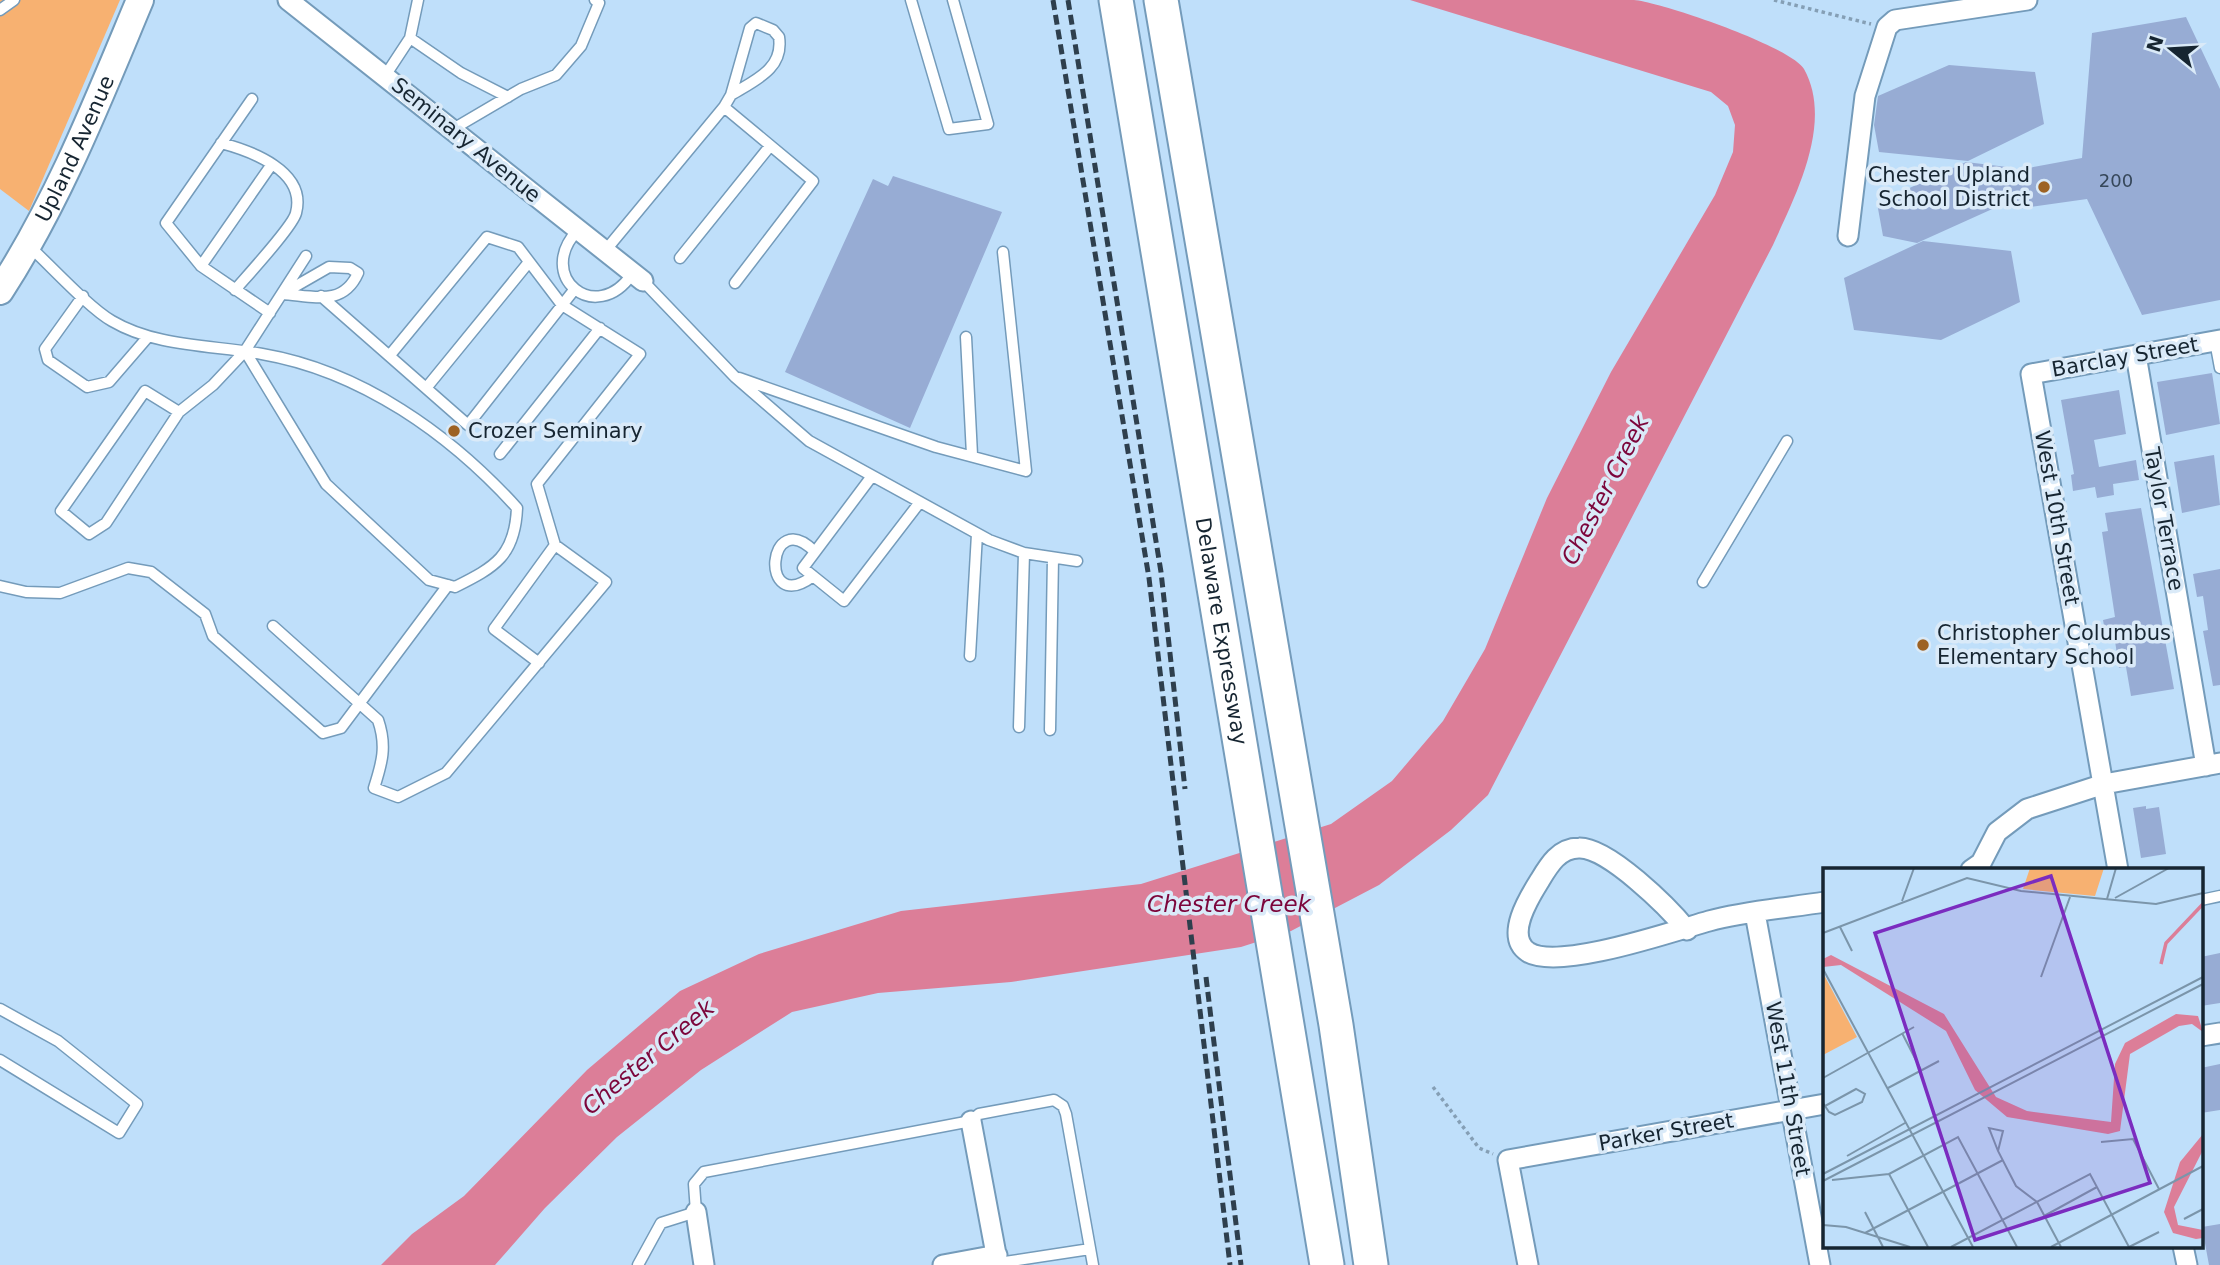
<svg xmlns="http://www.w3.org/2000/svg" width="2220" height="1265" font-family="'DejaVu Sans',sans-serif">
	<rect width="100%" height="100%" fill="#bfdffa"/>
	<path fill="#f7b171" d="M0,0H120L29,211L0,189Z"/>
	<path fill="#dc7e98" d="M1410,0C1460,0 1509,0 1559,0C1584,0 1609,0 1634,0C1661,2 1792,47 1804,69C1834,123 1795,196 1773,245L1488,795L1451,830L1379,885L1291,931L1241,947L1011,982L878,993L792,1012L701,1070L617,1137L545,1208L495,1265H381L412,1234L464,1196L587,1070L680,991L759,954L901,911L1141,884L1331,824L1392,781L1443,721L1485,649L1547,498L1611,372L1715,195L1733,152L1735,125L1728,106L1711,92Z"/>
	<path fill="#97acd4" d="M2186,17L2220,89V300L2142,315L2087,199L2017,209L2016,202L1999,206L1917,243L1883,236L1877,203L1966,162L2007,167V172L2082,158L2092,33Z
		M1949,65L2035,72L2044,124L1968,161L1879,152L1874,125L1878,96Z
		M893,176L1002,212L910,428L785,372L873,179L888,186Z
		M1923,241L2011,251L2020,302L1941,340L1854,330L1844,278Z
		M2212,373L2220,424L2166,435L2157,382Z
		M2119,390L2126,434L2094,440L2099,467L2136,460L2139,480L2113,484L2114,495L2097,498L2095,487L2073,491L2071,475L2074,474L2061,400Z
		M2214,455L2220,505L2182,513L2174,462Z
		M2141,508L2174,689L2131,696L2126,667L2119,668L2115,641L2107,642L2103,620L2115,617L2102,532L2108,531L2105,513Z
		M2220,569V685L2213,686L2203,631L2208,630L2203,596L2197,597L2193,574Z
		M2146,806V809L2159,807L2166,854L2141,858L2133,808Z
		M2220,953V1003L2201,1006V957Z
		M2220,1064V1110L2201,1113V1068Z
		M2220,1224V1265H2209L2202,1227Z"/>
	<g fill="none" stroke-linecap="round" stroke-linejoin="round">
		<g stroke="#749bba" stroke-width="13">
			<path id="lane" d="M911,0L949,129L988,124L953,0
				M0,10L14,0
				M410,38L461,73L508,97
				M385,76L410,38L418,0
				M252,99L166,223L201,266L270,313
				M724,107L731,95L750,28L756,23L773,30L779,37C784,69 755,80 731,95
				M453,129L521,89L556,75L581,46L599,3L595,0
				M221,143C251,151 307,171 296,213C293,226 247,276 235,290
				M578,230C534,276 596,327 632,274
				M29,246C50,265 89,308 112,321C156,347 212,345 262,354C361,371 450,434 517,508C515,556 495,567 455,587L429,580L326,484L245,351
				M605,251L724,107L813,181L735,283
				M680,258L770,146
				M201,266L272,164
				M329,267L350,268L358,273C343,307 313,296 282,294Z
				M643,281L735,377L809,441L989,540L1024,553L1077,561
				M83,296L45,349L48,360L87,387L109,382L147,338
				M321,296L468,425L574,290
				M966,337L972,455
				M2215,341L2220,368
				M390,355L487,237L518,247L562,305L640,354L537,484L555,545
				M739,378L936,447L1026,471L1003,252
				M427,387L529,262
				M179,412L106,523L89,534L61,511L145,391L179,412L213,385L245,351L306,256
				M500,454L600,328
				M872,476L803,568L844,601L920,502
				M813,576C758,618 767,503 815,552
				M1703,582L1787,441
				M0,586L26,592L60,593L128,568L151,572L205,614L213,636L323,733L341,728L448,585
				M273,626L378,720C387,746 382,763 374,788L398,797L446,773L606,582L555,545L494,629L539,663
				M970,656L977,534
				M1019,727L1024,553
				M1050,730L1053,558
				M2201,900L2220,896
				M0,1009L58,1041L137,1104L119,1133L0,1060
				M998,1263L1090,1249
				M638,1265L661,1223L696,1212L694,1184L704,1172L971,1121L979,1114L1054,1100L1063,1106L1066,1114L1093,1265"/>
		</g>
		<g stroke="#749bba" stroke-width="23">
			<path id="street" d="M288,0L643,281
				M1848,236L1865,96L1887,27L1895,20L2027,0
				M2136,355L2206,766
				M1971,870L1981,863L1997,832L2027,809L2104,784L2220,763
				M2118,870L2031,374L2220,340
				M1755,913L1820,1265
				M1687,930C1669,908 1608,847 1579,848C1559,848 1549,865 1540,880C1530,896 1504,936 1528,952C1558,971 1674,931 1709,921C1746,911 1786,908 1825,902
				M2201,1036L2220,1033
				M971,1121L998,1265
				M696,1212L704,1265
				M2183,1246L2187,1265
				M943,1265L997,1255
				M1528,1265L1508,1160L1825,1104"/>
		</g>
		<g stroke="#749bba" stroke-width="30">
			<g id="secondary">
				<path id="s1" d="M0,291C59,200 98,100 140,0"/>
			</g>
		</g>
		<g stroke="#749bba" stroke-width="37">
			<g id="highway">
				<path id="s2" d="M1116,0L1327,1265"/>
				<path d="M1161,0L1336,1025L1371,1265"/>
			</g>
		</g>
		<path stroke="#859fb5" stroke-width="3.5" stroke-dasharray="3.5 3.5" stroke-linecap="butt" d="M1774,0L1871,24
			M1433,1087L1479,1148L1493,1154"/>
		<use href="#lane" stroke="#fff" stroke-width="10"/>
		<use href="#street" stroke="#fff" stroke-width="19"/>
		<use href="#secondary" stroke="#fff" stroke-width="26"/>
		<use href="#highway" stroke="#fff" stroke-width="33"/>
		<path stroke="#2e3f4d" stroke-width="5" stroke-dasharray="10 5" stroke-linecap="butt" d="M1053,0L1149,578L1230,1265
			M1068,0L1161,572L1185,789
			M1206,977L1241,1265"/>
	</g>
	<g fill="#9d6223" stroke="#daeaf8" stroke-width="2.5">
		<circle cx="2044" cy="187" r="7"/>
		<circle cx="454" cy="431" r="7"/>
		<circle cx="1923" cy="645" r="7"/>
	</g>
	<g text-anchor="middle" stroke-width="7" stroke-linejoin="round" paint-order="stroke">
		<g font-size="18" fill="#36475a">
			<text x="2116" y="187">200</text>
		</g>
		<g font-size="21" fill="#162531" stroke="#daeaf8">
			<text transform="translate(466 140) rotate(39)" y="7">Seminary Avenue</text>
			<text dy="7" stroke="none"><textPath href="#s1" startOffset="161">Upland Avenue</textPath></text>
			<text transform="translate(2125 357) rotate(-10)" y="7">Barclay Street</text>
			<text transform="translate(2057 518) rotate(80)" y="7">West 10th Street</text>
			<text transform="translate(2164 519) rotate(80)" y="7">Taylor Terrace</text>
			<text dy="7" stroke="none"><textPath href="#s2" startOffset="640">Delaware Expressway</textPath></text>
			<text transform="translate(1788 1089) rotate(80)" y="7">West 11th Street</text>
			<text transform="translate(1666 1132) rotate(-10)" y="7">Parker Street</text>
		</g>
		<g font-size="21" fill="#162531" stroke="#daeaf8" text-anchor="start">
			<text x="2030" y="182" text-anchor="end">Chester Upland<tspan x="2030" dy="24">School District</tspan></text>
			<text x="468" y="438">Crozer Seminary</text>
			<text x="1937" y="640">Christopher Columbus<tspan x="1937" dy="24">Elementary School</tspan></text>
		</g>
		<g font-size="23" font-style="italic" fill="#7c053b" stroke="#daeaf8">
			<text transform="translate(1605 490) rotate(-63)" y="8">Chester Creek</text>
			<text x="1229" y="912">Chester Creek</text>
			<text transform="translate(648 1057) rotate(-40)" y="8">Chester Creek</text>
		</g>
	</g>
	<g transform="translate(1823 868)">
		<rect width="380" height="380" fill="#bfdffa"/>
		<path d="M207,0H281L272,28L200,21ZM0,105L34,169L0,187Z" fill="#f7b171"/>
		<path d="M8,87L121,146L173,229L204,243L288,254L292,196L302,175L353,146L375,148L380,164L369,156L356,158L307,186L297,263L285,266L184,249L152,222L123,163L18,97L0,99V91ZM380,266V282L351,339L355,357L380,362V370L373,371L350,365L341,344L357,294Z" fill="#dc7e98"/>
		<path fill="none" stroke="#dc7e98" stroke-width="3.5" d="M338,96L343,75L380,36"/>
		<path fill="none" stroke="#7b95aa" stroke-width="2" d="M292,30L346,0M284,31L293,0M79,33L91,0M17,59L29,83M0,65L144,10L198,23L333,36L380,25M0,101L150,379M218,109L247,29M79,165L98,202M0,210L91,159M65,220L116,193M0,235L6,244L12,247L39,234L42,226L33,221L2,238M278,274L310,271L336,321M175,283L166,260L180,263L175,283L193,318L214,334L238,379M24,288L82,255M0,306L380,109M9,312L66,306M0,313L380,116M42,344L60,379M221,348L274,319M361,351L380,341M0,357L23,359L87,379M42,365L180,292M105,379L66,306L135,269L194,379M128,379L267,306L306,379M228,379L380,298M306,379L336,364"/>
		<path fill="#7b2cbf" fill-opacity="0.15" stroke="#7b2cbf" stroke-width="3.5" d="M228,8L327,315L152,372L52,65Z"/>
		<rect width="380" height="380" fill="none" stroke="#162531" stroke-width="3.5"/>
	</g>
	<g transform="translate(2171 49) rotate(288)" stroke="#daeaf8" stroke-width="5" paint-order="stroke">
	<path d="M0-5L12 26L0 18L-12 26Z" fill="#162531"/>
	<text y="-10" font-size="19" font-weight="bold" text-anchor="middle" fill="#162531">N</text>
	</g>
</svg>
